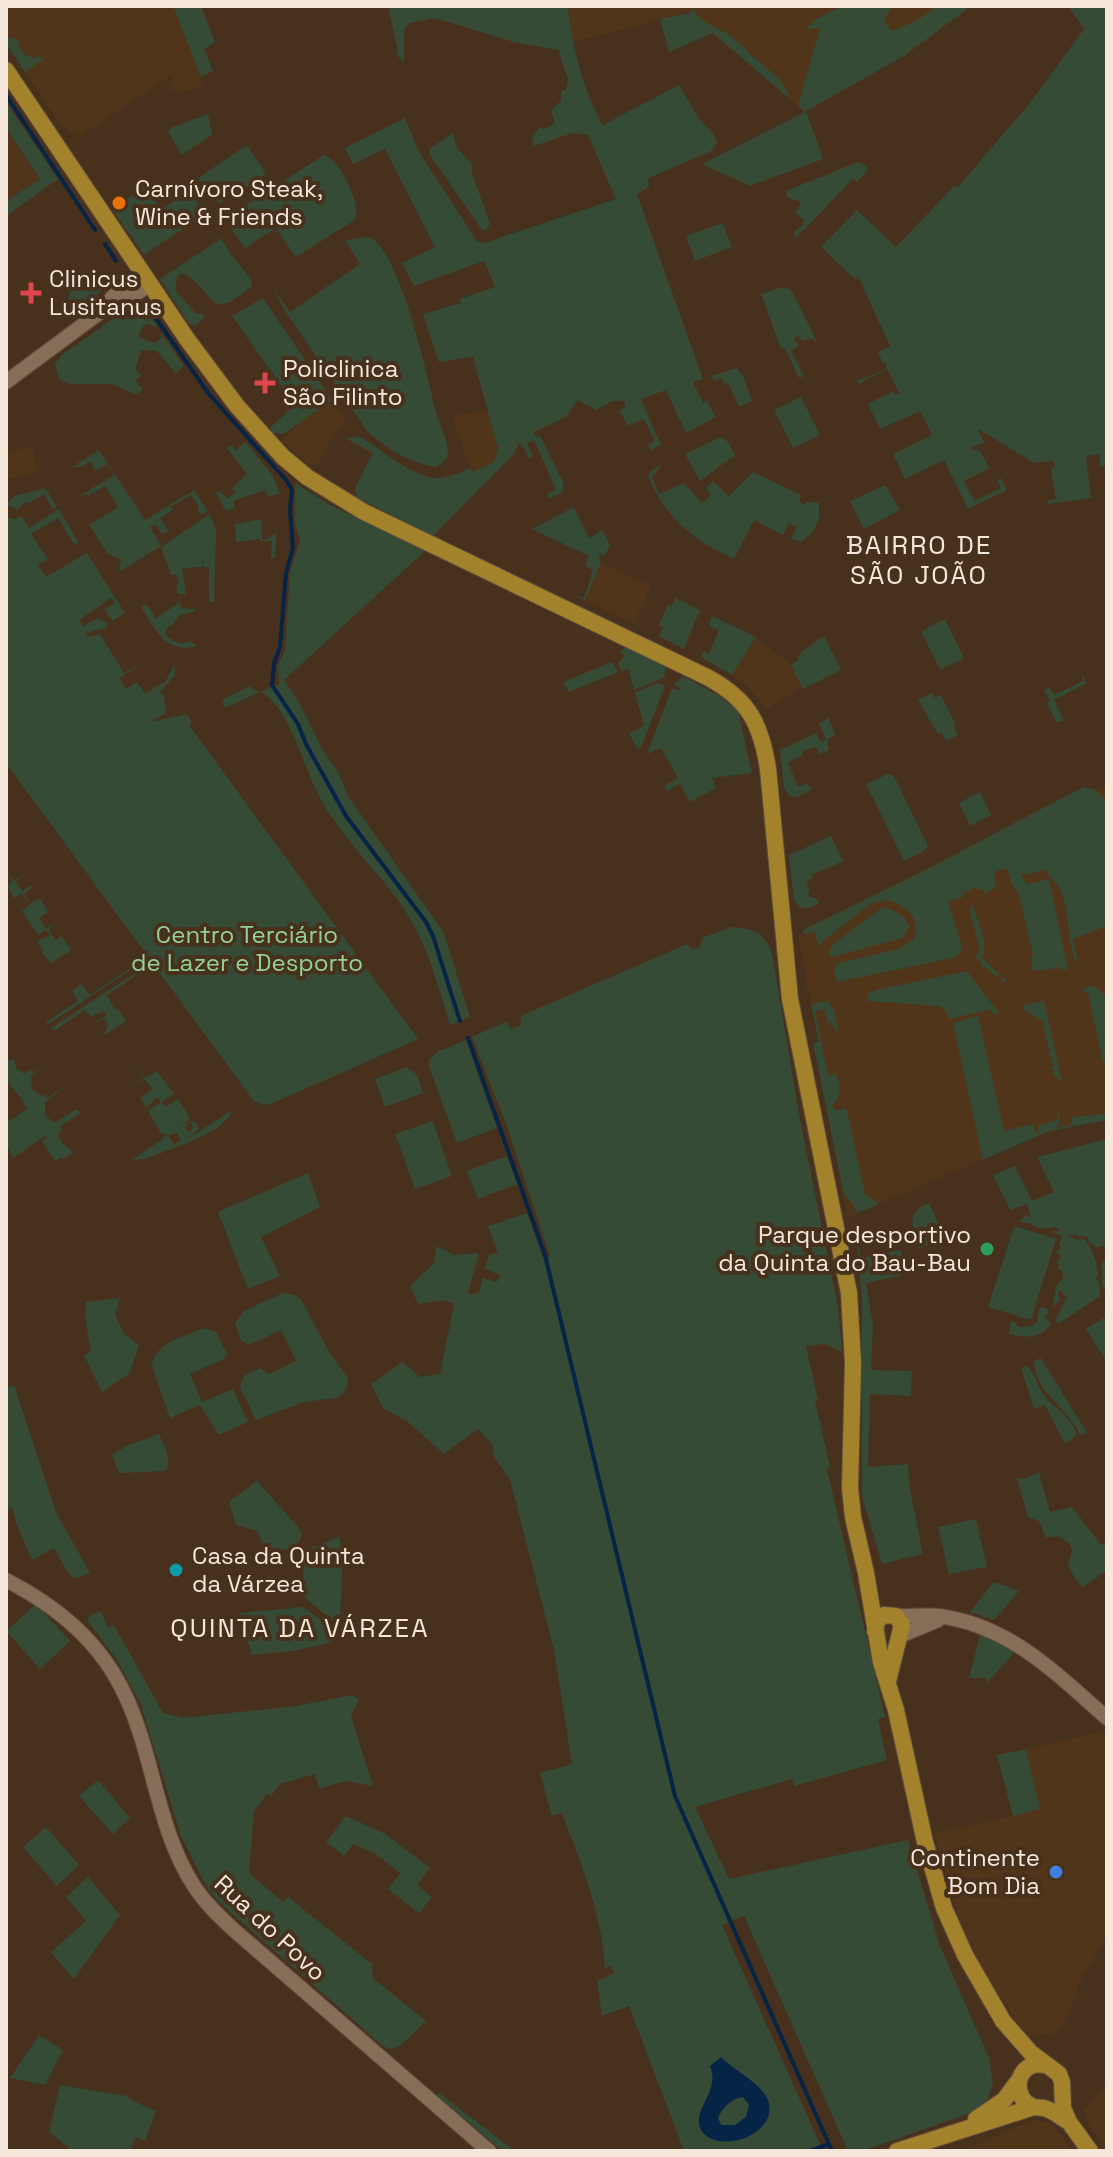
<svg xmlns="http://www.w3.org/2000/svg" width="1113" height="2157" font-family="'Space Grotesk',sans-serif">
	<rect width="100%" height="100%" fill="#47311d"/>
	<path fill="#50351b" d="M6,6H173L204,85L182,92L170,90L173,74L81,136L73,133L60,124L6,43Z
		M568,6H971L904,56L805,112L688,12L573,42Z
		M6,102L58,179L6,216Z
		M332,400L346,421L334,433L317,465L310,464L282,441L304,419Z
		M487,410L498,449L494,462L472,473L452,416Z
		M33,446L37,471L6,480V453Z
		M601,562L651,586L634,624L585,600Z
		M756,637L791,665L802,687L767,709L747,686L732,675Z
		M1107,783V1120L1049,1131L848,1217L813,1043L819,1042L809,989H806L805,983L807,982L798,935L803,934V930L931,867L1056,800L1084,787L1092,790Z
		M1097,1733H1107V1935L1082,1979L1064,2023L1054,2033L1034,2036L1020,2027L977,1959L959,1918L934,1834L1040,1809L1026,1749Z
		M1107,2083V2151L1088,2123L1084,2111Z
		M1033,2120L1049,2123L1074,2151H962Z"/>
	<path fill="#354b36" d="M173,6H201L215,42L204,49L213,71L201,77Z
		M388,6H568C573,48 582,88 603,125L679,85L700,120L713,133L717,143L710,152L648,178L649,187L637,194L703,379L693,382L703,403L709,401L708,404L716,417L686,433L666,390L641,399L661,445L650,450L648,445L655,441L644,419L628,426L619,410L626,407L624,400L611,402L596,410L578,400L566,417L534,432L537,437L540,436L563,482V492L549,499L547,494L556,490L534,440L527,443L533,456L529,458L520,442L513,455L433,536L357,497L355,488L373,453L345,438L361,437C380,449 416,480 440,478C450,477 461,472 470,468L473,472L494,462L498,449L473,357L439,362L423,314L461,303L460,299L495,287L484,261L414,286L402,263L435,247L385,149L353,164L345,148L405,118L419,152L477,241L484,243L616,199L588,135L573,133L534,146L532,136L540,128L546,129L555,123L551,110L561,101V92L566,89L568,79L558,50L514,42L435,18L410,23L404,29V63L396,54L398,51Z
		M842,6H892L884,21L892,31L916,21L938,6H971L904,56L806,111L823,159L750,186L702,164L805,112L798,105L820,28L806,29L816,19Z
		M1068,6H1107V466L1100,467V454L1086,456L1091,498L1048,504V501L1056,499L1051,468L1055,467L1054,461L1034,463L978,429L984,443L972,447L973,451L979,450L990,468L964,481L975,501L1001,488L997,480L1001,478L1007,490L968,509L944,460L905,479L893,454L932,435L920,411L880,429L868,404L893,391L895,395L899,393L893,380L895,377L892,378L887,369L858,384L857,381L886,369V363H883L878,352L890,346L858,276L855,279L821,247L857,210L896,247L954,186L957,188L1029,104L1084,29Z
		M693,8C699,23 715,26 728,34C739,41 747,52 757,60C773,74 782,77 790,99L713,33L669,52L660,19L690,13Z
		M6,29L9,38L18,39C19,55 29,59 42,57L44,59L25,72L6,43Z
		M6,102L58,179L6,216V201L40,179L6,128Z
		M208,114L212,135L182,155L168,131L171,128Z
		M453,133L457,148L472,164V173L490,224L486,230H482L430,155L429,149Z
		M247,145L266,174L225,202L219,203L198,178Z
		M324,155C340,160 362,204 355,220L296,257L276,228L245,248L228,224L231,215Z
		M858,162L867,166V171L857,182L853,179L796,238L794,231L803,225L804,220L796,213L800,205L799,201L788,198L786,191Z
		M145,187L161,210L190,191L205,214L144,255L112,209Z
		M723,223L732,247L695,261L686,236Z
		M369,237C400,249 428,379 436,412C440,427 451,444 447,459L436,467C413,465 384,447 367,431L283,308L274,289L290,312L360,264L345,240Z
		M222,238L229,252L252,280L251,287C206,325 217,290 182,273L177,276L175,290C182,299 189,304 195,313L204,315V318L195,326L189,324L160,279Z
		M81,272L98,279L102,289L94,298L72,309L67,302L75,276Z
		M782,287L789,289L794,295L818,344L811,338L802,341L798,335L794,339L799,346L791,350L804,376L799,378L785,348L781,349L761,294Z
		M263,298L332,400L283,434L273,433L270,428L295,405L232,316Z
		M132,310L146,312L158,328L148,324L143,326L139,335L140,338L155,343L160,339L161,333L184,366L176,373L157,351L141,350L135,370L142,375L135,380L143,390L136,394L111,384H69L59,379L55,364L62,355L117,316Z
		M737,368L740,374L742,373L752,401L739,407L728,383L725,385L721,378L714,381L712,376Z
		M801,397L820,435L793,448L774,410Z
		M721,437L728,442L735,455L700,481L685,454Z
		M245,441L273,476L280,493L268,497L265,490L233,501L235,508L226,511L216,493L219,491L228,498L235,492L232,488L247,474L227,448L231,445L236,450Z
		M99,450L145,520L194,490L208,511L201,515L197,509L199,507L191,495L146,521L171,507L173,510L160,518L168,531L162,534L155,524L150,527L161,546L119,572L121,560L108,554L89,525L118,507L105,486L88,496L86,494L73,500L114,475L107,464L95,471L91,461L81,467H72Z
		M662,465L652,477L659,494L684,483L702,503L711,495L706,488L713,481L729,496L753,472L801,495L799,502L805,505L807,501L819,503V518L814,531L801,542L791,538L797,527L789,523L783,535L754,520L734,559C692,539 668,520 648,477L651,470Z
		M295,483L330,505L425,551L284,680L301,706L323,751L337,770L348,796L444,933L470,1017L450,1025C440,992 431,958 415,927C390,880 340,840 317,792C305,768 286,702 260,692L225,708L222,700L250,686L252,689L260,692L279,684L278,665L285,651L290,572L300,540L295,523Z
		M885,485L900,510L864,529L850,501Z
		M45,488L57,507L53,509L44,494L29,503L27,501L17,510L6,504L15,496Z
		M574,507L589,538L602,530L610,545L605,555L598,556L601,562L585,600L571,594L584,598L593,570L585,566L589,556L532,529Z
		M59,509L79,544L73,543L58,518L31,534L48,559L38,565L46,577L87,553L125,613L112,621L104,609L115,603L111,598L79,620L84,626L99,617V620L107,622V628L86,633L89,637L100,634L124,673L149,659L119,678L126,689L137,682L145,694L162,683L164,684L175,664V675L160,692L164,695L166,713L150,722L187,714L192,722L189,725L418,1039L271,1104L262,1105L253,1100L6,763V516L14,519L21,516L29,528Z
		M210,514L216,531L214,602H209V568L204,567V560L202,567L182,568L186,594H178L176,585L179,583L176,574L171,575L161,547Z
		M277,516L275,558H271L272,541H260V539L236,542L235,524L261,519L262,539L266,540L276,533Z
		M676,598L700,610L684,649L659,636L663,627L659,625L668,604L672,605Z
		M180,602L182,608L195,609V611L179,616L170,627L168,626L165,634C170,641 183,646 190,641L197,646C166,655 155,629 141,607L146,604L156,618Z
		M712,616L756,637L732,675L701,657L703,651L709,654L719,630L709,626Z
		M945,619L964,658L940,670L921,631Z
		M824,636L841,670L803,689L791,665L798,660L800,653Z
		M625,647L666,667L664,678L634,690L628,668L621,671L618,664L624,656L620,653Z
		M612,662L618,672L569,692L563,682Z
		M1081,673L1086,683L1054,700L1064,720L1057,723L1047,703L1050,701L1044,690L1049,687L1054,695L1083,681Z
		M683,676L719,696L738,711L752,773L712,778L716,788L690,802L680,784L667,791L664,786L678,778L661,748L647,754L672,688L679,691L680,688L674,685Z
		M658,683L665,686L641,747L637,749L629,733L644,726L635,692Z
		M932,693L935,698L941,695L956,726L954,727L958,735L946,741L942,733L938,734L918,700Z
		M828,718L836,735L827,739L829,750L820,754L816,747L802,751L803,755L788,762L798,787L807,783L811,790L797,797L790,796L784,788L780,750L816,733L821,742L826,739L819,723Z
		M888,774L894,776L928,846L924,851L904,861L866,784Z
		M1084,787L1094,789L1107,801V926L1073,939L1079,966C1065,947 1072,913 1060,890C1056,882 1050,878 1046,869L1035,873L1032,871L1030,875L1022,873L1021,876L1027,884L1049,879L1068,970L1059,969L1058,966L1052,969L1034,971L1030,959L1033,955L1019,894L1012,884L1007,868L994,872L996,888L985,893L980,888L977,891V887H972L970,891H964L962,898L948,901L962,946L960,953L953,958L836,982L834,970L838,963L899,949L914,939C921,918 907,906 888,900L872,903L824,940L819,947L815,932L804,934L803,930L931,867Z
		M980,792L991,815L970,826L959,803Z
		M831,836L843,861L812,875L813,878L806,882L810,890L808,894L811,898H816L819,903L809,908H801L794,900L789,855Z
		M6,870L14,881L23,875L16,882L22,891L31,886L33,887L24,894L30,904L40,898L48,912L39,918L46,929L54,924L49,930L55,940L62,936L71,950L51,963L41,951L43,950L37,941L50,935L46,930L38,935L22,911L30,905L22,894L14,898L7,885L12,882Z
		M972,903L984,938V955L981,957L1007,982H1001V977L993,974L988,968H983L980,960L973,957L979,953V947L970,912Z
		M883,907C894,909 906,916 909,927L903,938L831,957L829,952L833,944Z
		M732,927C752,928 766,933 772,954L800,1119L838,1307L842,1352L825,1344L806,1346L818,1400L815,1401L830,1467L827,1469L885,1717L878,1719L887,1760L794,1786L792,1779L695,1807L729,1879L908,1840L940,1946L989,2058L993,2084L987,2100L973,2112L862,2151H848L744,1916L722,1925L823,2151H684L629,2006L602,2016L597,1981L614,1973L611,1966L605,1968C602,1913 581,1864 562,1813L552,1816L540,1773L572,1764L554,1650L510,1480L494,1457L492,1444L478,1429L444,1454L407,1421L383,1408L371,1384L402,1362L420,1377L440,1374L454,1304L443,1300L418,1304L410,1286L434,1263L436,1246L454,1255L479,1253L468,1293L471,1295L479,1292L483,1278L497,1282L500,1275L485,1269L489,1254L498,1253L488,1226L527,1213L543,1258L550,1256L506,1124L472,1037L506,1022L511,1029L520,1026L521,1016L687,944L693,950L700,947L702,938Z
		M132,967L134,968L48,1024L46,1022L78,1001L72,991L82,984L90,995Z
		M967,971L999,1013L994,1015L990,1009L950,1019L944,1009L938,1006L867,1001L869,993L876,990Z
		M137,972L138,974L107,995L115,1010L118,1008L126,1021L103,1036L108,1025L104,1019L95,1023L107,1015L104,1011L90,1017L85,1010L54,1031L51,1028Z
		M1092,986L1100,990L1107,998V1062H1103L1088,992L1081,993L1085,987Z
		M828,1001L834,1010L839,1035L831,1021L828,1024L825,1009L815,1011L828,1075L836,1074C840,1085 843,1097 832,1105L836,1111L843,1108L847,1110L865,1194L879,1204L859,1212L856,1211V1208L844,1194L813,1043L819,1042L811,1004Z
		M1044,1001L1062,1082L1053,1074L1055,1071L1051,1068L1054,1064L1050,1061L1052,1057L1048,1054L1051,1050L1047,1047L1049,1043L1045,1040L1047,1036L1043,1033L1045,1029L1042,1027L1044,1022L1023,1009L1025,1005Z
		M978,1016L1004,1131L1033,1124L1037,1134L1040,1133L1038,1129L1040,1125L1057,1120V1108L1060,1121L1056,1128L1071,1125L1072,1117L1107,1114V1120L1049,1131L983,1160L953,1023Z
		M466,1040L497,1128L457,1143L429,1067V1060L437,1052Z
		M9,1059L11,1061L14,1059L16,1068L24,1074L30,1070L33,1073L53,1059L31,1076L32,1089L42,1096L44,1094L47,1098L69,1084L45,1102V1116L55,1123L76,1109L79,1112L83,1111L60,1127L62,1130L58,1134L62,1143L74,1152L63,1159L61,1157L55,1161L53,1158L42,1141L47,1137L46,1135L13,1158L6,1144V1123L27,1109L22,1099L6,1081V1060Z
		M137,1066L145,1078L157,1071L174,1094L162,1102L165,1107L178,1099L190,1118L178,1128L190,1120L185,1128L189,1132L193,1128L191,1121L195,1122L199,1129L186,1140L232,1110C228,1132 165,1151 145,1159L132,1160L164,1138L163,1135L169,1137L174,1145L181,1139L177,1133L169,1135L161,1133L148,1111L161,1102L157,1097L146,1108L140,1098L153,1089L145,1079L134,1086L144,1078L137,1067L125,1073Z
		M407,1067L417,1075L423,1093L385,1107L375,1079Z
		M433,1121L452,1176L415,1189L395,1134Z
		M1107,1139V1289L1105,1290L1102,1284V1263L1106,1259L1104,1245L1098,1248L1089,1242L1088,1237L1064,1234L1055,1227L1040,1229L1029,1223H1021L1019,1221L1026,1215L1031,1217L1027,1204L1010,1210L993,1175L1015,1166L1032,1201L1054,1192L1037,1157Z
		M507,1156L517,1184L478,1199L467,1171Z
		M308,1173L320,1207L261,1237L280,1276L248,1289L218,1212Z
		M929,1203L945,1238L918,1249C914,1227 904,1213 929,1203Z
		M1014,1226L1056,1239L1031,1320L988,1307Z
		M1051,1231H1060L1077,1240L1082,1238C1093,1245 1097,1264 1098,1276L1094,1278L1099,1281L1100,1296L1058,1324L1055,1321L1067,1297L1060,1290L1058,1295L1061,1299L1055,1306L1053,1304L1056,1286L1063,1278V1272L1058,1269L1059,1265L1056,1262L1061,1257L1056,1251L1061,1249L1059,1244L1063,1237Z
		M856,1234L861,1258L901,1250L907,1274L866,1283L873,1325L871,1370L912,1371L911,1396L870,1394L868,1467L908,1464L910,1489L923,1554L882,1564L862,1497V1300Z
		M283,1293L293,1294L301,1299L329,1352L347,1377L348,1384L344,1393L336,1398L304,1402L256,1420L240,1387L244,1376L260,1368L269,1374L296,1361L281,1330L249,1345L241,1341L235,1323L244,1311Z
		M120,1298L115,1315L125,1335L139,1345L130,1373L102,1392L84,1355L91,1352L85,1317L86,1302Z
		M1041,1307L1046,1308L1049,1313L1045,1317L1051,1324C1041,1339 1024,1338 1009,1334L1011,1322H1015L1019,1327C1028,1326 1031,1327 1038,1321V1313Z
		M1107,1316V1362L1086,1329Z
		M203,1328L216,1332L227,1354L224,1359L190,1374L202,1402L233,1389L248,1422L219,1435L200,1405L170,1418L152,1366C154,1343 184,1337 203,1328Z
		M1041,1358L1087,1433L1080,1435C1068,1406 1035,1395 1034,1361Z
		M1026,1366C1034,1371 1037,1385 1043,1394C1054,1409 1071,1415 1077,1435L1065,1444L1045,1405L1034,1409L1021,1368Z
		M14,1385L56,1512L90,1573L78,1578L73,1577L68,1573L54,1548L32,1560L17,1526L12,1507L6,1511V1388Z
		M159,1434C163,1445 174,1461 165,1471L119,1473L112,1455L128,1445Z
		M1039,1472L1050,1512L1072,1507L1101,1545L1107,1541V1570L1082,1588L1068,1567L1072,1551L1070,1544L1059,1536L1046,1538L1039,1521L1028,1517L1017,1478L1024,1479Z
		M257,1481L299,1528L302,1533L298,1545L287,1550L265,1548L257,1531L236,1525L229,1502Z
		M976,1519L987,1567L949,1574L938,1527Z
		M339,1537L343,1550L340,1620H332L305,1598L302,1561L305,1554L309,1549Z
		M994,1582L1019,1591L994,1620L970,1612Z
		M36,1604L70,1641L40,1669L6,1631Z
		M303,1607L329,1626L332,1642L293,1651L252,1655L240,1613Z
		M101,1611L108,1628L114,1625L163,1713L183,1718L296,1706L351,1695L359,1699L351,1716L373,1786L345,1781L319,1789L315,1774L280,1784L271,1796L267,1794L254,1811L249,1873L283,1902L288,1897L372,1964L373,1978L427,2022C413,2029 405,2048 390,2049L383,2046L218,1901L206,1886L181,1836L140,1702L115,1657L87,1620L89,1616Z
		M980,1635L1001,1642L1015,1652L988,1682L984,1678H969Z
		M1026,1749L1040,1809L1013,1816L997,1755Z
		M98,1780L130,1818L113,1834L79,1796Z
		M346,1816L385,1834L430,1868L417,1885L432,1897L419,1913L388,1889L400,1873L376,1854L353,1844L344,1856L326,1842Z
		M46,1827L79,1865L57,1886L23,1847Z
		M88,1877L120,1915L74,1979L51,1952L86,1921L66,1897Z
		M39,2035L63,2050L45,2085L10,2078Z
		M60,2085L127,2096L131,2100L156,2111L145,2141L136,2137L130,2151H73L49,2132Z
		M439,2093L515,2151H503L437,2096Z"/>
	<path fill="#052446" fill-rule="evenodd" d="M721,2057C734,2070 760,2083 767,2098C783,2133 718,2157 701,2130C691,2109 721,2092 710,2066ZM743,2097L749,2105L746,2117L735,2125H721L718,2118C722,2108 732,2098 743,2097Z"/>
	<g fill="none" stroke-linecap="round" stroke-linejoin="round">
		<path stroke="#052446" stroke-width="4" d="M6,95L95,230
			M105,244L116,261
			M155,317L208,393L287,481L292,490L290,509L293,548L286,573L280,647L274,664L272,685L298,724L306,744L346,816L426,922L433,936L460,1021
			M468,1038L545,1255L675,1796L832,2151
			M810,2151L829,2144"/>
		<g stroke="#614e3d" stroke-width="16">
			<path id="minor" d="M104,307L119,290L142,273
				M6,382L99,313L127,300L150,284
				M6,1580C58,1607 101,1642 126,1697C154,1757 157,1829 194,1886C205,1903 220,1917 235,1931L489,2151
				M896,1616C910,1617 925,1614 939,1616C1011,1626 1055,1673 1107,1718
				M902,1635L938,1620"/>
		</g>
		<g stroke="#614e3d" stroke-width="18">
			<path id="major" d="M6,70L187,339L237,406L283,457L307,477L364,512L707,677C748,699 761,723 768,769L790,999L849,1293L853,1363L850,1488L853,1517L866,1573L881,1662L896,1710L925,1842L944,1908L965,1955L1003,2021L1031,2053L1059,2074L1062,2082L1063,2108L1069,2122L1090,2151
				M875,1631L877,1621L884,1615L896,1616L902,1625L888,1681
				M1049,2066C1040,2064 1032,2063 1025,2070C1014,2081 1018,2102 1034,2107C1038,2108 1043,2107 1047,2109C1055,2112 1062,2118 1069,2122
				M976,2119L1004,2100L1019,2080
				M897,2151L1034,2107"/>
		</g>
		<use href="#minor" stroke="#876e58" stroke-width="14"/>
		<use href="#major" stroke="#a3822c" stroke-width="16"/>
	</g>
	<circle fill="#e8710a" stroke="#47311d" stroke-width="3" cx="119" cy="203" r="8"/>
	<g fill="#e0444e" stroke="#47311d" stroke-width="3">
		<path d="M27 281h8v8h8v8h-8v8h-8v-8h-8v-8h8z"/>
		<path d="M261 371h8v8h8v8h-8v8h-8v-8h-8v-8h8z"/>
	</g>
	<circle fill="#2e9e5b" stroke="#47311d" stroke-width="3" cx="987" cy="1249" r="8"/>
	<circle fill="#0f9aa8" stroke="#47311d" stroke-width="3" cx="176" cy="1570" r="8"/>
	<circle fill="#3f7fe0" stroke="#47311d" stroke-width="3" cx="1056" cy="1872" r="8"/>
	<g text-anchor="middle" stroke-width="8" stroke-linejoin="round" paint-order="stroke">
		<g font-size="24" fill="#f6e7db" stroke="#47311d" text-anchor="start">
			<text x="135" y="197">Carnívoro Steak,<tspan x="135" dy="28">Wine &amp; Friends</tspan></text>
			<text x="49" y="287">Clinicus<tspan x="49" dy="28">Lusitanus</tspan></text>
			<text x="283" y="377">Policlinica<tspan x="283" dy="28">São Filinto</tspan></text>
			<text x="971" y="1243" text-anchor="end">Parque desportivo<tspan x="971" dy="28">da Quinta do Bau-Bau</tspan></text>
			<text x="192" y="1564">Casa da Quinta<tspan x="192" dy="28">da Várzea</tspan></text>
			<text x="1040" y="1866" text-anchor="end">Continente<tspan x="1040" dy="28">Bom Dia</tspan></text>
		</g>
		<g font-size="24" fill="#94d197" stroke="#47311d">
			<text x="247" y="943">Centro Terciário<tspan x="247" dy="28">de Lazer e Desporto</tspan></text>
		</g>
		<g font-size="24" fill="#f6e7db" stroke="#47311d">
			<text transform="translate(270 1928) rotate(43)" y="8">Rua do Povo</text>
		</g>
		<g font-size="26" letter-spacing="2" fill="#f6e7db" stroke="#47311d">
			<text x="919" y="554">BAIRRO DE<tspan x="919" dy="30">SÃO JOÃO</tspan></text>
			<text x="300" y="1637">QUINTA DA VÁRZEA</text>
		</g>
	</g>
	<rect width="1113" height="2157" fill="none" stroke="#f6e7db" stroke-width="16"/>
</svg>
